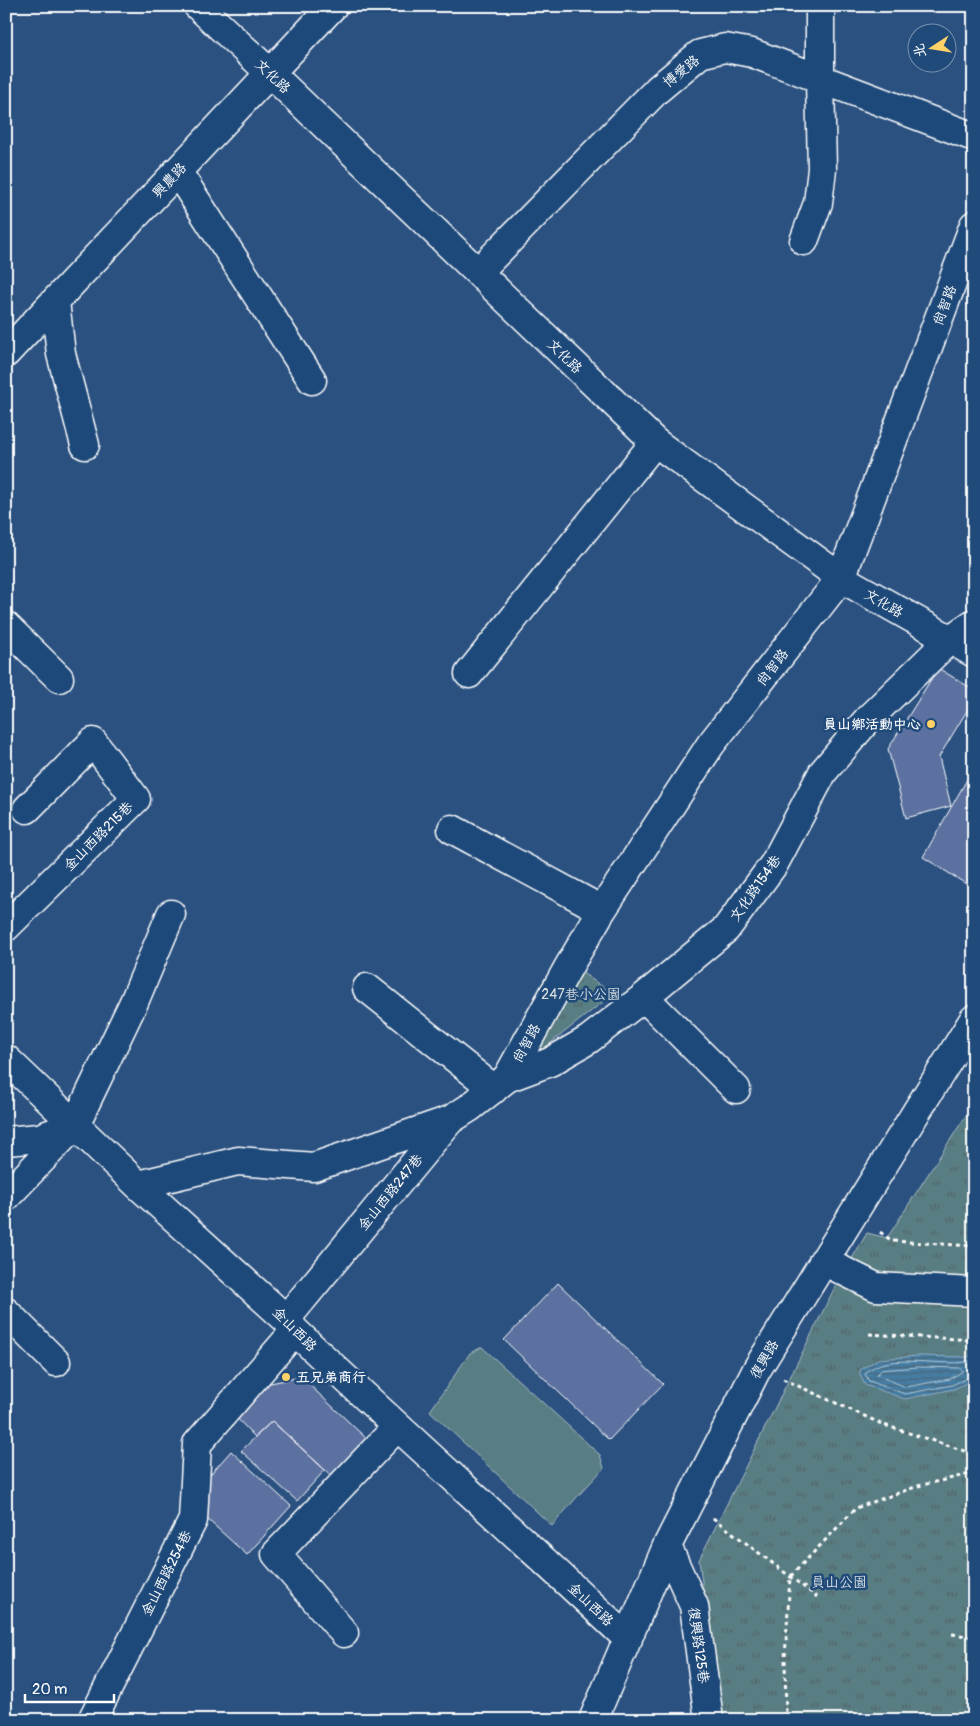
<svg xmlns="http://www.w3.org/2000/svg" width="980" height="1726" font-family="Pangolin,'LXGW WenKai TC',sans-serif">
	<defs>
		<pattern id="grass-tufts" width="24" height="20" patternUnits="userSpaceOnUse" patternTransform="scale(1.25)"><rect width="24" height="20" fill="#597d83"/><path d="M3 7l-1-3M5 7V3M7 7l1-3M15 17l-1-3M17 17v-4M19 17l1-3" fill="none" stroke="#526468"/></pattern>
		<pattern id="water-rules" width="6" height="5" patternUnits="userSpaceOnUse" patternTransform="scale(1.25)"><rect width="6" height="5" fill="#457ca2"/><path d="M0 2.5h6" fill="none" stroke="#486477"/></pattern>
	</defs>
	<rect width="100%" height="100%" fill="#2b5181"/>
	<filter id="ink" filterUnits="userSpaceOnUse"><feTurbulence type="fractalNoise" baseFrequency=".02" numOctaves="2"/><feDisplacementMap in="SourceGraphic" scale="10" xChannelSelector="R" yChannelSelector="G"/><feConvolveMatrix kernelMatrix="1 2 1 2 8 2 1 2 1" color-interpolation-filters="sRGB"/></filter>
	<g filter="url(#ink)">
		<path fill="url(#grass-tufts)" stroke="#acbec1" d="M574,967L613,994L538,1053L535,1047Z
			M974,1103V1720H721L699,1560L834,1289L867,1233L887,1238Z"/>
		<path fill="#597d83" stroke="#acbec1" d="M482,1347L600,1455L604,1468L577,1497L552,1526L430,1411L470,1353Z"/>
		<path fill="url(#water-rules)" stroke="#8fb0c7" d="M974,1354V1379L954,1389L905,1399L865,1385L860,1375V1370L878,1359L919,1356L966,1357Z"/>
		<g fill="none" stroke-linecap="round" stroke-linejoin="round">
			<path stroke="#b5cbda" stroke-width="1" d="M974,1360C946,1370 886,1349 865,1374L869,1381L905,1394L952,1385L974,1375
				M919,1367L960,1368L963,1371L950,1379L906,1387L876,1375L882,1370Z"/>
		</g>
		<path fill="#5c71a0" stroke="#fff" d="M938,668L974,690V699L939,757L951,806L906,818L888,749Z
			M974,767V889L923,857Z
			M558,1283L663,1384L609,1440L504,1340Z
			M301,1377L369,1441L336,1480L272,1421L255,1437L232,1413L260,1385Z
			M272,1421L325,1470L297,1501L241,1451Z
			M231,1451L291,1506L247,1555L196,1509L209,1495L199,1487Z"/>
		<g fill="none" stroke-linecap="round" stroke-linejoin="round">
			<g stroke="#fff" stroke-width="31">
				<path id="minor" d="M198,6L270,73L655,442L841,578L974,653
					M177,171L312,380
					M804,241L818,203L822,169L820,79V6
					M478,272L658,89L700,54L725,48L752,53L974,137
					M55,301L61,354L85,445
					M6,353L333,6
					M6,626L59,678
					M469,674L655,442
					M452,829L602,910
					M6,927L136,799L93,742L27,809
					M367,988L494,1089
					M644,997L736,1089
					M6,1059L138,1185L286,1319L295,1331C405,1435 518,1535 628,1639
					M507,1078L569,966L602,910L711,744L841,578L974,225
					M6,1141L39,1138L71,1126
					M138,1185L238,1161L314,1167L450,1120
					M6,1197L75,1125L134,1002L171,914
					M823,1261L876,1287L974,1292
					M6,1312L56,1362
					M286,1319L450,1120L469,1108L507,1078L550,1062L588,1040L644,997L726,929L774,864L823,772L868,719L949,640L974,623
					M667,1546L694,1606L709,1720
					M344,1633L276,1554L397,1427
					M92,1720L193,1520L197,1444L295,1331
					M593,1720L667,1546L757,1369L974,1019"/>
			</g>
			<path stroke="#fff" stroke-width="3" stroke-dasharray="4 4" stroke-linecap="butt" d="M880,1232L892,1241L974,1246
				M869,1334L974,1340
				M783,1379L884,1425L974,1454
				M713,1518L817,1597
				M952,1634L974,1637
				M786,1720L785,1658L790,1577L856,1508L918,1486L974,1473"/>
			<use href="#minor" stroke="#1f4a7a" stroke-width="28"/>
		</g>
	</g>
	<g fill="#ffd166" stroke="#1f4a7a" stroke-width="2">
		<circle cx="931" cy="724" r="5"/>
		<circle cx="286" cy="1377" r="5"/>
	</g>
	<g text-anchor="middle" stroke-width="5" stroke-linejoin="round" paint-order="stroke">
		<g font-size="14" fill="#fff" stroke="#1f4a7a">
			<text transform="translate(681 71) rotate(-39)" y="5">博愛路</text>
			<text transform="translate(273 76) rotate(43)" y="5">文化路</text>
			<text transform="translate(169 180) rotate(-47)" y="5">興農路</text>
			<text transform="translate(944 305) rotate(-69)" y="5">尚智路</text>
			<text transform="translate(565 356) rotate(44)" y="5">文化路</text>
			<text transform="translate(884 603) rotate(30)" y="5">文化路</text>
			<text transform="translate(772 667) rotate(-52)" y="5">尚智路</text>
			<text transform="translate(98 836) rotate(-45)" y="5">金山西路215巷</text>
			<text transform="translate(755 888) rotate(-55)" y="5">文化路154巷</text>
			<text transform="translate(526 1043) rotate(-61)" y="5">尚智路</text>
			<text transform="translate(390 1192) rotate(-51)" y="5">金山西路247巷</text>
			<text transform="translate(295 1329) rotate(45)" y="5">金山西路</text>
			<text transform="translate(764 1359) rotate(-60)" y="5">復興路</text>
			<text transform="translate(166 1573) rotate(-63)" y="5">金山西路254巷</text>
			<text transform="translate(591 1604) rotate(43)" y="5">金山西路</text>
			<text transform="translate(699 1645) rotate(82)" y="5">復興路125巷</text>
		</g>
		<g font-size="14" font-weight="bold" fill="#fff" stroke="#1f4a7a" text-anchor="end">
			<text x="921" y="729">員山鄉活動中心</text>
			<text x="296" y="1382" text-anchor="start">五兄弟商行</text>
		</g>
		<g font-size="14" fill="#d6dee0" stroke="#1f4a7a">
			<text x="581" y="999">247巷小公園</text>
			<text x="839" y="1587">員山公園</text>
		</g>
	</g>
	<rect width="980" height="1726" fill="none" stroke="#1f4a7a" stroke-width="25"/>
	<rect x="12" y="12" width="955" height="1701" fill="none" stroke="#fff" stroke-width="2" filter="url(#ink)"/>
	<g transform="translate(932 48) rotate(258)"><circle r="24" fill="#1f4a7a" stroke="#7992af"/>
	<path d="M0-4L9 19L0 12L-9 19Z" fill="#ffd166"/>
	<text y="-8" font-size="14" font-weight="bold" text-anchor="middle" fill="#ffffff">北</text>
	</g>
	<path d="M25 1694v8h89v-8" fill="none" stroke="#ffffff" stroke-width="2.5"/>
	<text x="32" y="1694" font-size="15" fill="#ffffff" stroke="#1f4a7a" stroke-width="4" paint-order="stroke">20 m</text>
</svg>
